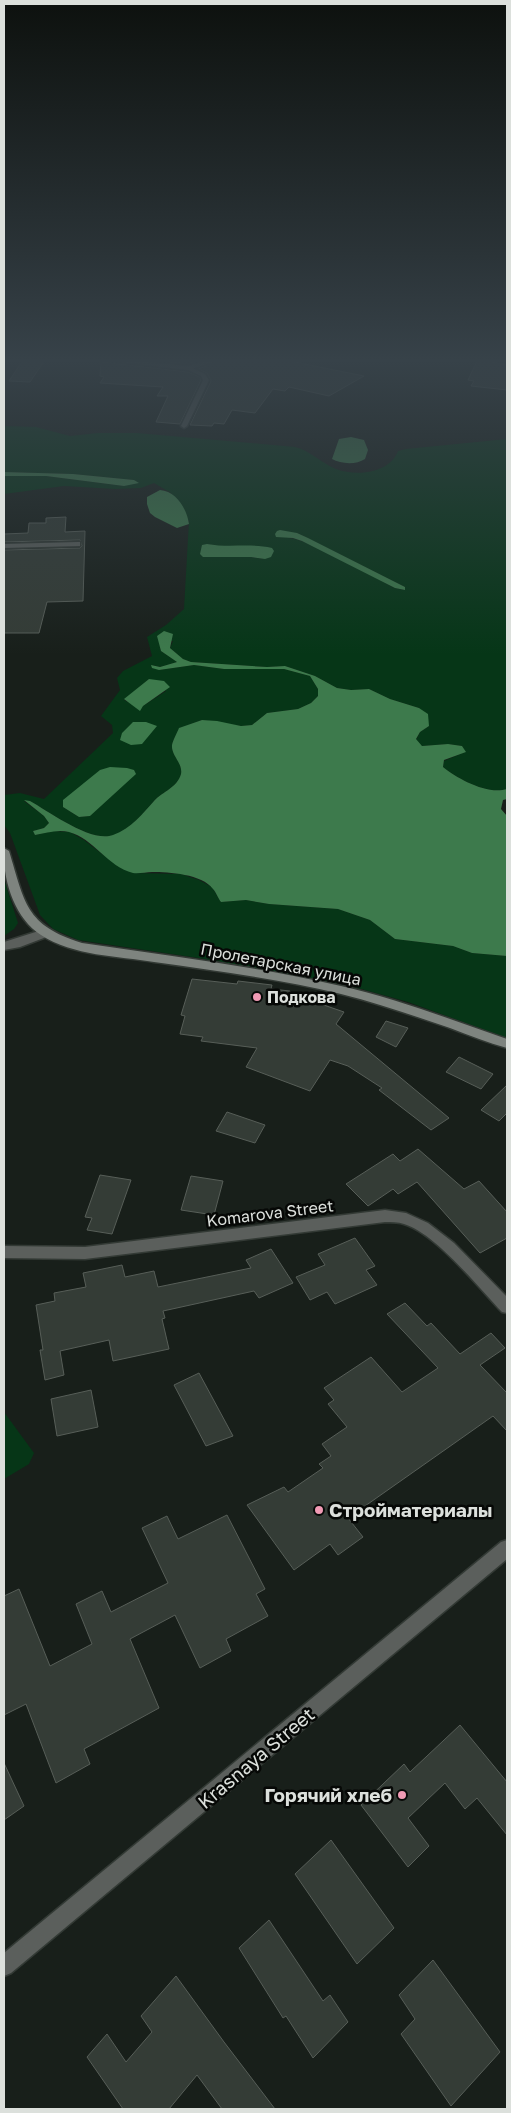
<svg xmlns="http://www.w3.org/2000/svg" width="511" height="2113" font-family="'Golos Text',sans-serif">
	<rect width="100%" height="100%" fill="#181f1a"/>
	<path fill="#063617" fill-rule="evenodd" d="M4,426L36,427L70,436L98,433H137L295,447C311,451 321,463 336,469C357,477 390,473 398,451L406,449L507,439V789C487,795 458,779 443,767L444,761L465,752L462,746L448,744L422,746L416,740L420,732L429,726L419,708L390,699L369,689L351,690L337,688L315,676L285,666L267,667L191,662L183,659L170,648L173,641H159L161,651L177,662L160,667L152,665L159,670L194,665L224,669H284L310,676L318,689V696L311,703L298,709L267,713L252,725L241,726L202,720L180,728C177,733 173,740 172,745C171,756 183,762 181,774C177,788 163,791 154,801C143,813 131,829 114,835C91,843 50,812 30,801H24L44,816L49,823L44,828L33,831L35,835L53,831L70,832L84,840L115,864L134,873L181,874L199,880L212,887L221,902L246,900L269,904L338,909L370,920L395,939L453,946L472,953L507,956V1038L408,1002L347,985L205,959L78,940L53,929L40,915L10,833L4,825V795L20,793L44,799L113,733L112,725L101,716L120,690L117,678L123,671L152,656L147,637L166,625L184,609L189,521L171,493L154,483L141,488L115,489L64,486L4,494V476H46L124,486L134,480L73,474L4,472ZM297,533L405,587V590L395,588C374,577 309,539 289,538ZM207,544L265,559L251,557H218ZM149,679L166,691L143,706L134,705L124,700ZM100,770L90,816L79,817L63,807Z
		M4,879L18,923L14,929L4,936Z
		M4,1412L34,1453L29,1464L4,1479Z"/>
	<path fill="#3d7a4c" d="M351,437L364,440L368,450L365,459C356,465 341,464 332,459L339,439Z
		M4,472L73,474L134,480L139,483L124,486L46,476H4Z
		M160,490C177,491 187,510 189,524L177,528L155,517L150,513L147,504V497Z
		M280,530L297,533L308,538L405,587V590L395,588L302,541L293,538L276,537L275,534L277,531Z
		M207,544C228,548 251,543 272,548L274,551L271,557L265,559L251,557H203L200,554L202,545Z
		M164,631L173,634L170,648L183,659L191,662L267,667L285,666L315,676L337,688L351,690L369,689L390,699L419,708L428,714L429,726L420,732L416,739L422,746L448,744L462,746L466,752L444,760L443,767C458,779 487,795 507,789V799L503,800L501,809L507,816V956L472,953L453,946L395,939L370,920L338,909L269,904L246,900L221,902C218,898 216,892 213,889C202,874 169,872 152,872C146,872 139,874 133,873C108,867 93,838 69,832C58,829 46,833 35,835L33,831L44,828L49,823L44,816L24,800L30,801C50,812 91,843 113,835C131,829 143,813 154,801C163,791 177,788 181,774C183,763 171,756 172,745C173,740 177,733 179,728L202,720L217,721L241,726L252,725L267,713L298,709L311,703L318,696V689L310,676L284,669H224L194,665L159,670L152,668L151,665L160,667L177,662L161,651L157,636Z
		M149,679L164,681L170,687L143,706L140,711L124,699Z
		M133,722H146L157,726L142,744L131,745L120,740L122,733Z
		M110,767L127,768L134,770L136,774L90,816L79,817L63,807V800L100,770Z"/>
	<path fill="#343c36" stroke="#575e58" d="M139,359H205L188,364Z
		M224,359H280L364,376L329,396L289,387L285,391L273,389L255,413L232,410L224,424L214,423L212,426L190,425L211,381L207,373L198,369Z
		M478,359L507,365V390L471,386L474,381L468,380Z
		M101,362L188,372L200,377L201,380L180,424L156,422L168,396H157L163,387L100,383L104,377L100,376Z
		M21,363H43L30,382L9,381Z
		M66,517L65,532L85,531L83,601L47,602L39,633H4V550L80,548L82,546L80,540L4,542V534L28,533L29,523H46V518Z
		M192,979L237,984L238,981L272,985L271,989L290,991L288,999L315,1002L344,1012L336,1024L449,1118L431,1130L379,1090L382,1088L348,1066L330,1060L310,1091L246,1067L257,1048L201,1041L203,1037L180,1034L185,1016L181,1015Z
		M386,1021L408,1028L396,1047L376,1037Z
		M459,1057L493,1074L481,1089L446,1072Z
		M507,1085V1113L499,1121L481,1110Z
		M227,1112L265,1125L255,1143L216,1131Z
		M418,1149L464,1189L479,1181L507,1212V1238L480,1253L417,1182L398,1194L393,1189L368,1206L346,1184L393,1154L400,1161Z
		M100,1175L131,1180L112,1234L87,1230L92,1218L85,1217Z
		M191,1176L223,1181L214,1215L181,1210Z
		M355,1238L375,1266L366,1270L377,1285L335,1304L327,1292L310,1300L296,1277L325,1265L318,1254Z
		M271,1249L293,1283L259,1298L254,1291L163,1311L165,1318L162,1319L169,1349L113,1361L109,1340L60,1351L64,1375L45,1380L40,1350H43L36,1305L55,1301L54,1293L86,1287L83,1273L122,1265L125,1277L154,1271L158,1287L251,1268L246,1260Z
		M405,1303L427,1326L431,1323L460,1354L491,1333L505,1348L480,1365L507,1393V1431L493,1416L348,1518L363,1537L338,1555L330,1544L294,1570L247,1505L284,1487L288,1492L323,1468L319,1464L331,1456L322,1444L347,1427L328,1404L334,1400L324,1388L371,1357L402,1392L438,1368L387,1314Z
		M199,1373L233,1436L206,1446L174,1385Z
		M91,1390L98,1427L57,1436L51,1399Z
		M227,1515L265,1589L256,1594L268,1616L226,1639L231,1651L200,1668L175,1615L130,1639L159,1708L84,1749L90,1764L56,1783L26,1704L4,1715V1596L19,1589L50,1666L92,1644L76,1604L102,1591L111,1612L168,1583L142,1528L167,1516L178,1539Z
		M460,1725L507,1782V1835L477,1798L465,1809L445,1783L408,1818L429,1846L408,1867L361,1805L404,1764L410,1772Z
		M4,1763L24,1806L4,1820Z
		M331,1840L394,1928L357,1964L295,1874Z
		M269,1920L323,2001L330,1995L348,2022L313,2058L286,2016L283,2018L239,1948Z
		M433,1960L500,2052L451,2106L401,2034L415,2019L399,1995Z
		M176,1976L224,2042L275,2109H222L197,2075L169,2109H123L87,2057L107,2034L126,2062L152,2032L141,2016Z"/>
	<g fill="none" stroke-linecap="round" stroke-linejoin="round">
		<g stroke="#333a35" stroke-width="3">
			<path id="service" d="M188,366L205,374L209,380L187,426L184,428L181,426L203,380L201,376L186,369Z
				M77,542H80V546L4,548V544Z"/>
		</g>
		<g stroke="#333a35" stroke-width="3">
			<path id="minor" d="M96,359H118L188,366L212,359H222L188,370Z
				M45,929L51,933L49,936L20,947L4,950V942Z
				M385,1210L406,1213L428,1223L454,1243L507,1297V1313L502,1312C479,1288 435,1233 404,1224C398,1222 391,1222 385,1222L85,1259L4,1258V1246L85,1247Z"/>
		</g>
		<g stroke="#333a35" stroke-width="3">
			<path id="tertiary" d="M507,1540V1559L11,1973L4,1976V1953L501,1542Z"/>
		</g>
		<g stroke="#333a35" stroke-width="3">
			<path id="secondary" d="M4,848L9,851C25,903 25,925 82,943C168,956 256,966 341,986C398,999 452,1020 507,1039V1048C488,1043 469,1035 450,1028C414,1016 378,1003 341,994C280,979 217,971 154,962C118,956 73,956 41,935C14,918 2,878 4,848Z"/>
		</g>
		<use href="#service" fill="#5b5f5c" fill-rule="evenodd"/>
		<use href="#minor" fill="#5b5f5c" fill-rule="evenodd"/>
		<use href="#tertiary" fill="#5b5f5c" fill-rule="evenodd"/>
		<use href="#secondary" fill="#7e847f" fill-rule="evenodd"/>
	</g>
	<linearGradient id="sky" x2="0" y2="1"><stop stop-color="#0d110e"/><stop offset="0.55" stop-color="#374249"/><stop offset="1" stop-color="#374249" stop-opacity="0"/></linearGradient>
	<rect width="511" height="655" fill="url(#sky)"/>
	<g fill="#f09ab4" stroke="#060806" stroke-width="2">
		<circle cx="257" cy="997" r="5"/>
		<circle cx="319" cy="1510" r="5"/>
		<circle cx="402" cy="1795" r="5"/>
	</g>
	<g text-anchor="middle" stroke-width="5" stroke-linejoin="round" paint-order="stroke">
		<g font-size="16" fill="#dce0dc" stroke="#060806">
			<text transform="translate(281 964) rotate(11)" y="6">Пролетарская улица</text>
			<text transform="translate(270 1213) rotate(-7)" y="6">Komarova Street</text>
		</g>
		<g font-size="16" font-weight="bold" fill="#dce0dc" stroke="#060806" text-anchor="start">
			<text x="267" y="1003">Подкова</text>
		</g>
		<g font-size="19" font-weight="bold" fill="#dce0dc" stroke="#060806" text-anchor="start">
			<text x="329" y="1517">Стройматериалы</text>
			<text x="392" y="1802" text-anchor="end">Горячий хлеб</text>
		</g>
		<g font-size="19" fill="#dce0dc" stroke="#060806">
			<text transform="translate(256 1758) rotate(-40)" y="7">Krasnaya Street</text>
		</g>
	</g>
	<rect width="511" height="2113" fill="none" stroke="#dce0dc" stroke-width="10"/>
</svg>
